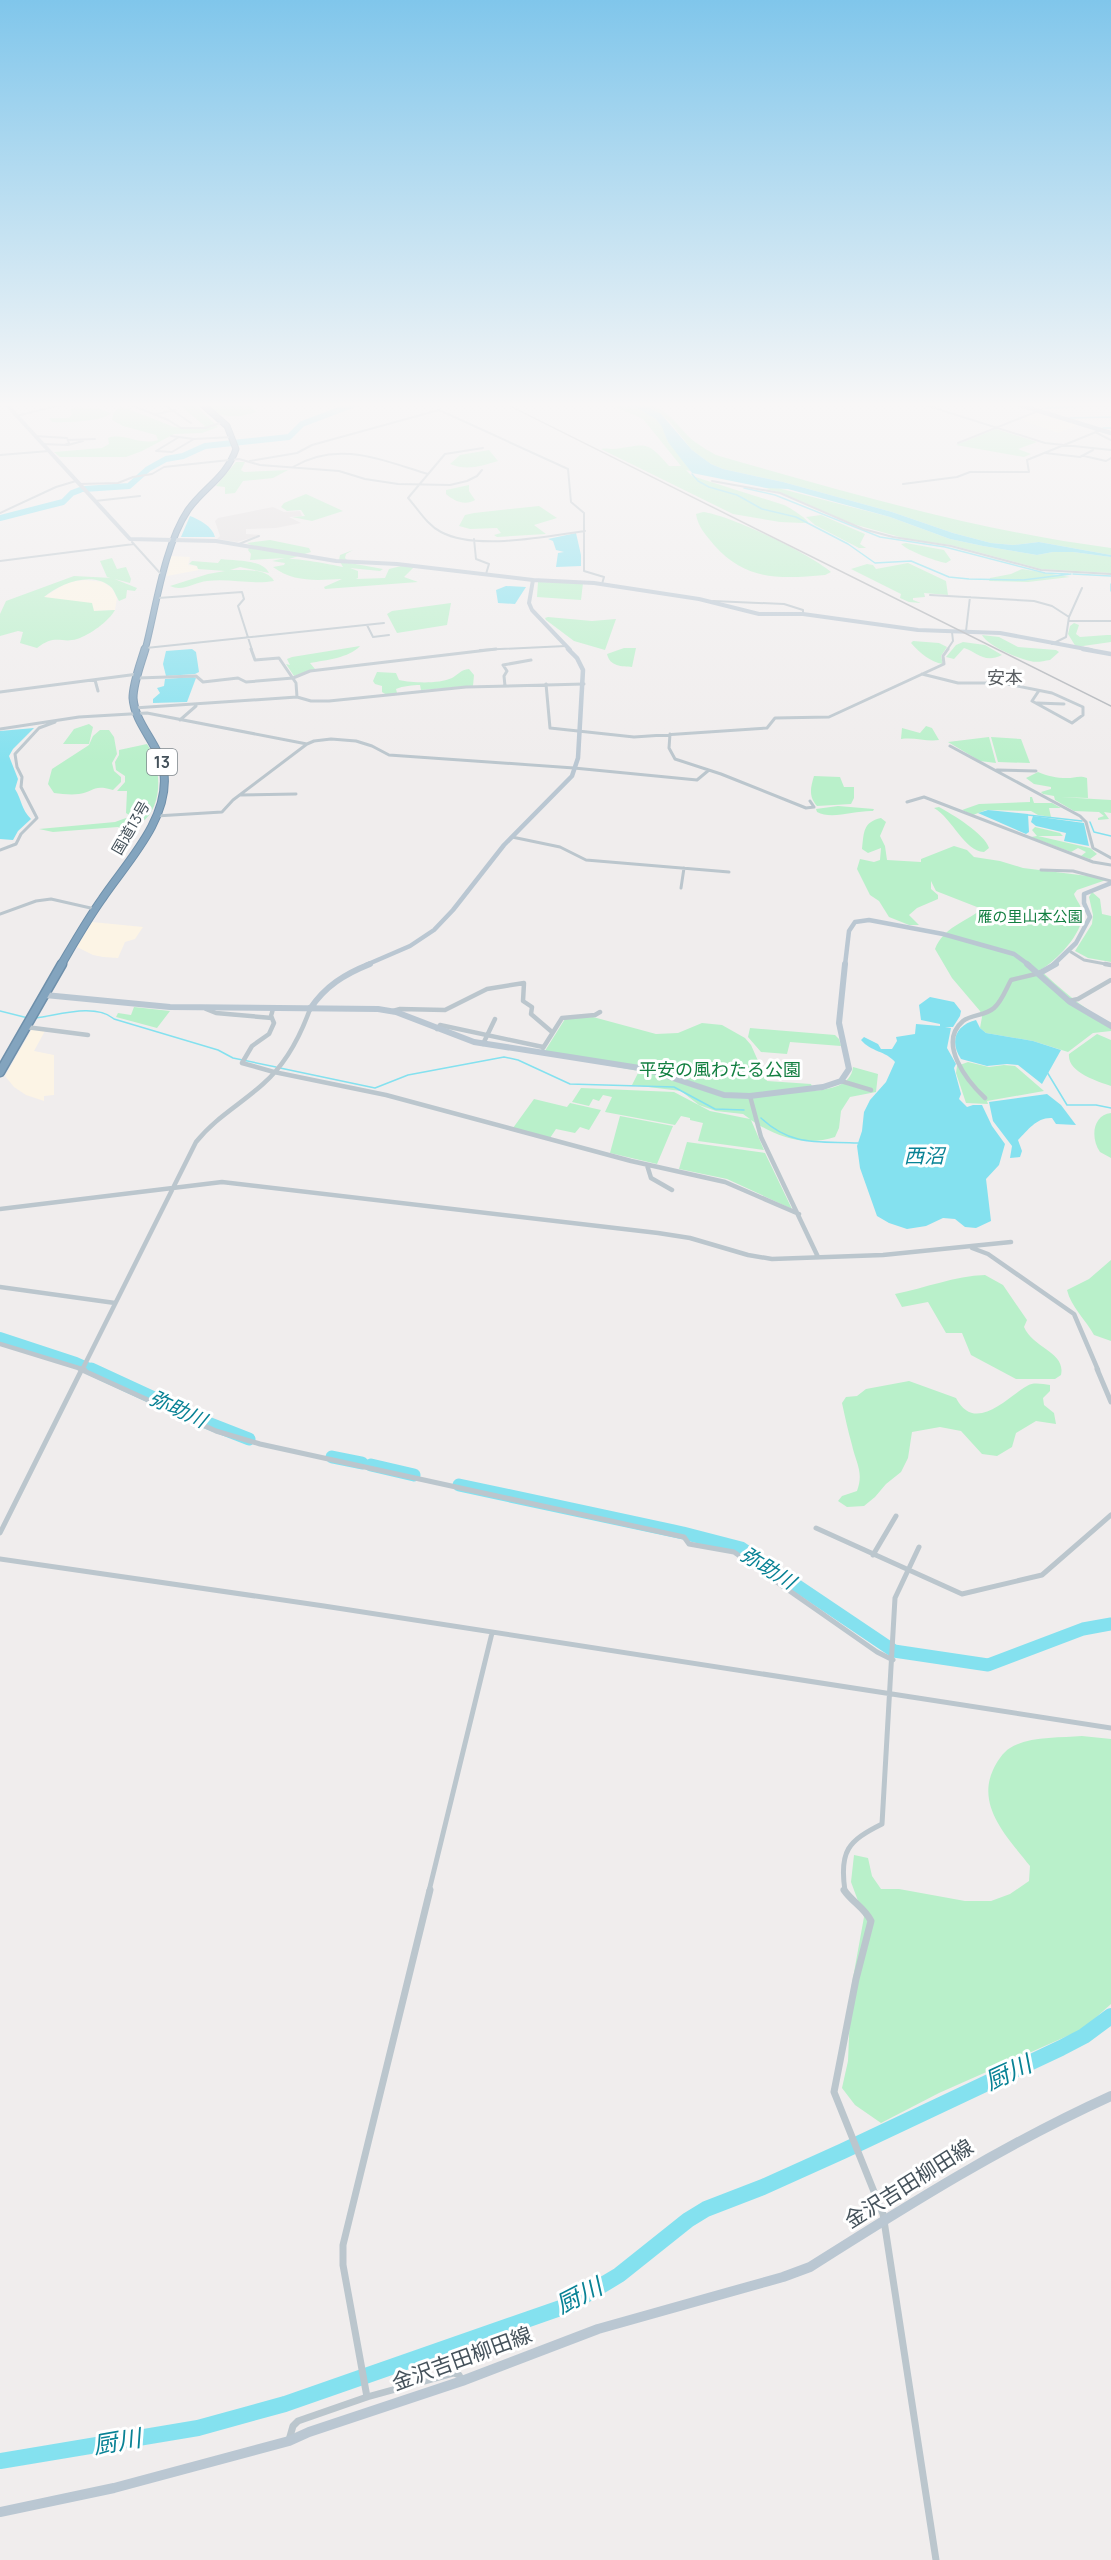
<svg xmlns="http://www.w3.org/2000/svg" width="1111" height="2560" font-family="Manrope,'Noto Sans JP',sans-serif">
	<rect width="100%" height="100%" fill="#f0eded"/>
	<path fill="#fcf4e5" d="M1038,412L1079,424L1058,433L1019,419Z
		M171,556L190,557L188,565L196,566L199,570L167,576Z
		M85,580L103,582L112,588L117,598L115,610L93,611L44,597L68,582Z
		M92,922L143,927L135,939L125,942L118,958L103,957L93,955L77,947Z
		M32,1029H46L34,1051L54,1055V1095L44,1096V1101L26,1095L14,1087L5,1076Z"/>
	<path fill="#e1dedf" d="M273,507L284,512L300,511L302,516L289,517L301,523L276,528L246,529V534L261,535L237,542L217,539L220,536L215,521L218,518Z"/>
	<path fill="#b9f0ca" d="M178,404H194L218,427L202,433L174,434L142,451L126,457H60L54,452L102,448L109,444L108,438C123,432 140,446 158,440L156,435L123,426L112,420L114,412L121,406L174,427L200,429L205,426Z
		M204,404H262L252,407L257,412C242,417 222,420 209,407L214,405Z
		M609,404L637,408L653,416L663,427L668,442L690,468V471L686,470L692,476L784,505C789,507 806,518 808,522L803,523L780,522L733,514L601,449C605,448 610,449 614,449C646,445 646,439 669,466H681L643,419Z
		M642,404C667,404 678,429 695,442C702,447 709,451 716,455C844,492 979,531 1111,548V555L1039,542L1013,545L991,543L953,533L892,512L783,482L723,469L711,464L692,450L669,421L656,411Z
		M75,407L100,409L111,413C106,421 64,423 52,422L49,418H69L72,414L70,410Z
		M996,429L1037,442L1018,449L1031,454L1024,457L956,445Z
		M489,450L498,461C481,466 467,471 450,464L460,455Z
		M236,462H245L241,470L244,472L288,470L273,478L243,481L235,493L225,494V487L216,486Z
		M469,485V491L475,500C465,506 454,501 446,494V490Z
		M774,487L890,517L950,539L983,546L1037,555L1053,552H1073L1111,557V573L1041,569L951,545L907,539L853,524L782,493L766,489Z
		M306,494L343,511L312,521L292,517L305,516L301,510L287,511L281,507L284,503Z
		M539,506L557,518L534,525L546,534L497,537L494,535L501,533L497,528L470,529L459,526L465,515L474,513Z
		M703,512C730,515 810,554 831,572L825,575C780,579 746,581 714,545C706,535 698,527 696,514Z
		M821,515L865,534L860,544L866,548H859L815,525L806,517Z
		M270,540L309,548L311,552L289,559C296,558 336,565 343,567L339,560L340,555L353,550L346,554L345,558L350,563L383,569L380,571L350,568L358,571V578L356,579L385,578L389,569L401,566L414,567L404,577L418,582L325,589L324,587L342,579C318,580 294,583 273,567L284,565L285,563L272,561L285,558L250,560L251,554L248,550L251,545L247,543Z
		M906,543L944,550L951,560L946,563C935,561 908,551 901,544Z
		M112,558L117,569L126,567L131,579L130,583L107,577L100,561Z
		M221,559C235,561 262,559 269,573L240,567L230,570C243,570 267,568 274,581C252,585 230,578 207,581C195,582 183,592 170,586L208,574L225,571L198,569L197,566L189,564L192,561L218,563Z
		M908,563L946,581L948,595L924,593L925,597L913,598V600L921,603L909,602L900,598L901,594L851,569L867,564L873,565L879,573L876,569Z
		M1022,569L1070,577L1028,582L989,581L990,578L1011,574Z
		M74,576L112,578L137,588L135,591L127,590L126,598L119,601C116,596 115,592 112,588C94,570 60,583 44,597L92,603L94,611L115,610C109,621 90,635 77,639C61,644 56,633 37,648L20,643L23,632L18,631L0,636V614L6,601Z
		M538,582L583,583L581,600L537,597Z
		M451,603L447,625L397,633L387,614L392,611Z
		M548,617L592,621L616,619L605,650L574,641L546,620L545,618Z
		M1074,623L1079,625L1076,634L1080,637L1107,635H1111V642L1076,647L1068,634L1070,626Z
		M982,635L999,637L1018,647L1056,650L1059,652L1050,660C1043,661 1037,663 1030,661C1017,658 988,646 982,635Z
		M913,641L939,643L947,647L941,656L943,664C930,662 920,653 911,643Z
		M963,642L985,645L1002,655C984,664 977,652 964,648L954,659L946,657L956,645Z
		M360,646C349,658 326,660 310,663L315,669L294,676L286,664L290,665L287,659L292,657Z
		M624,648H636L632,667C622,666 610,667 607,654Z
		M469,669L474,675L473,686L421,690L420,685C413,685 403,686 396,689L397,693L387,695L382,692V686L375,684L373,681L377,672L396,673L399,680C413,683 439,684 452,678C459,674 460,670 469,669Z
		M89,724L93,727L89,744H63L74,729Z
		M926,726L932,728L939,740C927,742 915,737 901,739L902,728L920,733Z
		M100,730H109L114,737L117,754L112,763L114,771L121,777V782L113,790C92,784 95,792 79,794C71,795 62,794 54,793L48,784L52,769L89,745L93,736Z
		M989,737L996,763L980,761L948,742Z
		M991,737L1021,739L1030,763L998,762Z
		M147,744C162,766 164,807 141,823L126,813L127,791H117L125,782V776L116,770L115,762L119,755V750Z
		M1038,772C1048,776 1056,778 1067,778C1074,778 1080,775 1087,778L1088,798L1060,797L1111,800V813L1104,812L1109,819L1098,820V818L1104,816L1099,812L1074,811L1055,800L1054,796L1043,794L1041,792L1051,789V787L1034,784L1026,778Z
		M814,776L840,777L844,787H854V798L851,804L817,806C809,797 810,789 814,776Z
		M1030,797H1032L1034,803H1052L1061,808H1049L1051,817L1038,815L1031,811L986,810L973,815L962,810L979,804L1030,802Z
		M838,806L874,809L873,811C856,810 832,820 817,812L816,809Z
		M939,807C952,814 985,834 989,848L984,852C964,851 953,819 934,808Z
		M126,818L134,824L131,833L127,834L124,829L118,827L53,832L39,829L115,822Z
		M881,818L886,822L880,836L885,846L887,860L921,862V859L954,846L967,850L974,857L1000,861L1023,868L1088,876L1106,880L1077,890L1074,894C1076,900 1081,905 1082,911C1086,930 1057,961 1040,970C1063,991 1083,1009 1111,1023V1031L1093,1033L1068,1052L1033,1041L986,1033L980,1028L982,1017L980,1011L952,978L935,949C944,927 964,923 982,909L936,891L931,881V889L938,895V899L917,908L909,915L919,925H909L889,917L879,901L870,895L857,869L860,859L874,862L880,860L881,848L868,853L862,849C864,832 863,822 881,818Z
		M1035,827L1060,833L1063,836H1038L1090,848L1097,854L1090,859L1081,856L1086,852L1078,848L1071,852L1031,837L1037,836L1032,830Z
		M1092,892L1100,899L1102,914L1111,916V962L1088,958L1075,951L1092,924L1093,915L1089,897Z
		M134,1007L170,1011L157,1028L116,1017L118,1013L131,1015Z
		M593,1017L656,1034L678,1033L702,1023L722,1025L745,1038L751,1045L767,1081L811,1084L814,1091C830,1089 851,1086 853,1067L878,1074L876,1092L850,1097L841,1111L839,1128L835,1137C805,1147 776,1137 751,1120L764,1150L698,1141L703,1123L690,1120V1118L681,1116L675,1125L605,1112L612,1097L603,1095L599,1101L593,1099L589,1106L572,1102L581,1088L674,1092L710,1111L750,1119L743,1114L716,1111L699,1105L681,1091L632,1085L639,1071L543,1054L565,1019Z
		M750,1028L835,1035L839,1039L841,1046L790,1042L787,1054L761,1052L748,1037Z
		M1097,1034L1111,1040V1086C1097,1081 1067,1072 1069,1054Z
		M968,1062L989,1067L1004,1065L1015,1066L1044,1091L987,1101L988,1104L966,1103L956,1073L957,1066Z
		M534,1099L567,1107L570,1103L601,1110L589,1130L580,1127L575,1133L556,1129L550,1138L513,1128Z
		M1111,1113V1158L1100,1152C1090,1137 1093,1115 1111,1113Z
		M620,1116L673,1126L657,1164L610,1153Z
		M687,1142L765,1153L792,1209L727,1179L679,1169Z
		M1111,1260V1341L1094,1335C1086,1320 1071,1307 1067,1290L1089,1279Z
		M985,1275L1003,1285L1027,1320L1024,1327C1034,1349 1066,1352 1061,1375L1055,1379H1016L971,1355L962,1333H946L928,1302L902,1307L895,1294C925,1288 955,1276 985,1275Z
		M909,1381L956,1398C975,1434 1006,1398 1027,1386C1033,1382 1042,1384 1050,1385V1391L1043,1398L1044,1405L1054,1413L1056,1424L1036,1421L1016,1433L1012,1447L997,1456L982,1454L961,1431L940,1427L912,1432L908,1458L901,1472L886,1484L875,1497L864,1506L847,1507L838,1501L842,1496L857,1491C864,1472 856,1463 852,1445C848,1431 845,1417 842,1403L846,1397L857,1396L866,1389Z
		M1082,1736L1111,1739V2004L1083,2029L939,2093L881,2123L855,2105L842,2088L848,2061L851,1989L864,1917L851,1882L854,1855L868,1858L872,1876L881,1889H899L965,1901H991L1010,1894L1029,1881L1030,1866C1009,1839 976,1807 993,1770C996,1763 1003,1752 1010,1748C1029,1736 1060,1738 1082,1736Z"/>
	<path fill="#84e1ef" d="M619,404H642L661,414L692,450L711,464L723,469L783,482L892,512L953,533L991,543L1013,545L1039,542L1111,555V557L1073,552H1053L1037,555L983,546L950,539L890,517L788,489L766,488L692,473L668,442L662,427L656,419L637,408Z
		M190,516C200,520 212,526 215,537H181Z
		M576,533L581,555V566L556,567L558,553L564,552L556,550L553,541L548,539Z
		M506,586L526,587L515,604L498,603L496,590Z
		M192,649L196,652L199,672L195,674L166,676L163,664L166,651Z
		M193,677L196,678L187,702L153,703V699L160,693L157,688L164,686L165,679Z
		M34,728L13,749L9,756L18,779L15,789C22,800 21,809 31,819L18,831L13,840L0,839V731Z
		M988,810L1028,814L1029,832L1026,834L978,813Z
		M1033,816L1084,823L1089,846L1064,841L1066,833L1036,826L1031,822Z
		M930,997L954,1002L961,1011L960,1016L953,1027H945L951,1028L947,1048L956,1064L954,1068L961,1094L959,1099L967,1107L973,1105H982L992,1126L1005,1144L999,1165L986,1179L991,1221L976,1228L965,1227L955,1219L943,1218L926,1226L907,1229L889,1223L877,1216L860,1168L857,1146L862,1131L864,1112L870,1100L886,1082L895,1062C886,1051 871,1052 861,1040L864,1037L878,1044L881,1049H892L897,1041L896,1037L915,1034L916,1024L940,1026V1024L921,1020L919,1005Z
		M976,1020L980,1028L986,1033L1033,1041L1061,1050L1042,1084L1018,1065L1007,1064L987,1066L961,1059C949,1041 956,1025 976,1020Z
		M1047,1094L1061,1105L1076,1125L1056,1124L1052,1118C1037,1117 1028,1130 1018,1140L1022,1151L1020,1157L1010,1158L1012,1146L993,1121L989,1102Z"/>
	<g fill="none" stroke-linecap="round" stroke-linejoin="round">
		<path stroke="#84e1ef" stroke-width="1.5" d="M1098,406H1111
			M1045,408L1094,406
			M1070,418L1111,417
			M1103,428H1111
			M692,474L698,481L709,487L737,495L762,509L796,517L848,544L875,563L911,561L949,577L969,579L1023,580L1071,574
			M744,488L775,495L880,537L945,547L1045,573L1068,574
			M1073,574L1111,576
			M1111,584V591
			M1028,815L1082,821
			M1090,822L1094,832L1111,836
			M0,1011L28,1018
			M36,1018C59,1015 95,1003 114,1019L218,1050L233,1058L276,1067
			M280,1068L375,1088L408,1075L504,1057L518,1060L570,1084L674,1087L715,1109L744,1110
			M1047,1072L1067,1105H1096L1111,1108
			M761,1118C792,1147 819,1141 858,1143"/>
		<path stroke="#84e1ef" stroke-width="6" d="M84,489L129,486L148,469L166,459L183,456L205,446L289,437L302,424L355,404
			M0,518L63,502L72,493L80,490"/>
		<path stroke="#84e1ef" stroke-width="10" d="M0,1337L76,1362L94,1370"/>
		<path stroke="#84e1ef" stroke-width="13" d="M91,1369L208,1423L249,1439
			M332,1457L362,1463
			M371,1465L414,1475
			M459,1485L683,1533L741,1548L894,1651L988,1665L1083,1629L1111,1624"/>
		<path stroke="#84e1ef" stroke-width="16" d="M0,2461L198,2428L285,2404L569,2305L619,2275L688,2220L706,2209L763,2187L843,2151L1061,2048L1084,2036L1111,2016"/>
		<g stroke="#6e8faa" stroke-width="7">
			<path id="highway-far2" d="M145,650C156,608 164,546 188,510C204,487 226,478 236,449L227,426L202,404"/>
		</g>
		<g stroke="#6e8faa" stroke-width="9">
			<path id="highway-far1" d="M61,965C74,943 87,920 102,899C126,863 169,820 164,774C161,745 135,726 133,698C133,683 141,663 145,649"/>
		</g>
		<g stroke="#6e8faa" stroke-width="11">
			<path id="highway" d="M0,1072L62,964"/>
		</g>
		<path stroke="#bbc6cd" stroke-width="2" d="M129,404L168,420L181,428H205L223,422
			M163,404L191,423
			M922,404L1045,443L1111,450
			M157,414L175,410
			M16,416L65,404
			M1095,432L1111,440
			M35,436L67,438L69,443L65,445
			M171,436L194,439
			M179,437L156,451L172,452L194,439L233,437
			M68,440L95,439
			M958,443L1038,411
			M42,444L68,445L83,441
			M483,448L445,454L408,498C418,509 427,525 441,532C477,551 546,536 585,531
			M1045,453L1080,457L1093,450
			M0,455L49,451
			M1084,456L1106,461L1111,458
			M250,461L297,453L312,445L439,410L568,469L571,502L584,513V571L604,577L602,584
			M293,467C338,440 381,460 428,474
			M712,481L780,493L863,529L893,537L951,546L1041,570L1111,574
			M79,484L118,483L133,477L152,474L164,467L239,459L260,465L339,471L365,479L398,484L450,485L467,481L477,476L482,470
			M903,484L957,477L970,472H1029L1027,460L1101,430
			M95,501L140,496
			M0,513L56,487L76,481
			M474,539L476,559L489,564L486,574
			M132,542L160,573L164,574
			M239,544L259,536
			M0,561L134,544
			M930,595L1034,601L1052,606L1069,617
			M158,598L242,592L244,599L238,606L252,650
			M713,601L784,604L803,610V614
			M1069,621H1111
			M367,625L373,637L389,635
			M966,631L970,597
			M1052,644L1066,637L1069,617L1082,588
			M146,648L384,623
			M480,650L566,646
			M947,650L953,641L952,632"/>
		<path stroke="#bbc6cd" stroke-width="3" d="M251,649L255,660L279,658L296,683L297,697
			M922,674L958,683H1002L1052,693L1083,707V715L1072,723L1032,701L1038,692
			M138,678L196,676L203,682L238,678L246,682L293,678L310,671L496,649
			M95,680L98,691
			M546,684L550,728L634,737L767,728L775,718L829,717L944,664L943,656L948,649
			M505,686L504,676L507,671L503,665L531,660
			M0,692L138,674
			M1037,703L1064,704
			M134,708L297,697L311,701H329L466,687L584,684
			M180,720L196,706
			M0,729L79,717L147,713L307,744
			M670,734L669,748L675,759L721,774L806,808L814,807L810,801
			M950,746L1080,816L1086,822L1093,848L1111,858
			M997,770L1036,771
			M240,795L296,794
			M907,802L924,797L1093,862L1111,865
			M156,816L222,812L233,800L307,744L314,741L331,739L356,741L372,746L389,755L574,768L697,780L709,770
			M512,837L560,847L586,860L729,872
			M0,850L16,844L21,834L37,818L21,787L22,777L17,767L15,754L39,728L55,722
			M1041,870L1073,871L1111,881
			M681,888L684,868
			M0,914L36,901L51,899L95,909
			M1071,952L1084,960L1111,965"/>
		<path stroke="#bbc6cd" stroke-width="4.5" d="M1105,964L1111,965
			M1069,1001L1078,999L1111,980
			M206,1009L216,1013L272,1018
			M273,1009L271,1016L274,1023L269,1034L252,1046L242,1063L274,1072L386,1095L631,1161L725,1182L799,1214
			M393,1011L400,1009L445,1010L487,989L524,983L523,1001L532,1007L531,1014L552,1032
			M26,1027L88,1035
			M437,1029L440,1025L543,1047
			M483,1044L495,1019
			M543,1048L562,1018L595,1015L600,1012
			M841,1081L871,1090
			M750,1096L761,1137L818,1257
			M985,1098C967,1081 937,1043 963,1021C972,1014 985,1016 994,1008C1002,1001 1006,989 1011,980L1040,973
			M647,1165L651,1178L672,1190
			M0,1209L222,1182L658,1233L690,1238L748,1255L772,1259L883,1255L1011,1242
			M972,1248L988,1254L1074,1314L1098,1370
			M0,1287L115,1303
			M0,1344L85,1370
			M82,1370L196,1142C215,1118 241,1104 263,1084C286,1064 300,1037 310,1009"/>
		<path stroke="#bbc6cd" stroke-width="5" d="M80,1369L216,1431L260,1444L684,1537L689,1544L734,1552L877,1652L893,1660
			M1097,1369L1111,1402
			M816,1528L962,1594L1042,1575L1111,1515
			M0,1533L82,1369
			M873,1555L896,1516
			M0,1559L324,1606L1111,1728
			M429,1891L492,1633
			M845,1891C839,1851 848,1841 882,1824L895,1598L919,1547"/>
		<path stroke="#bbc6cd" stroke-width="7" d="M844,1890C852,1902 865,1908 871,1921L856,1979L834,2092L883,2214L936,2560
			M367,2397L343,2265V2245L430,1890
			M289,2440L293,2426L298,2421L367,2397L454,2373L459,2375L462,2381"/>
		<path stroke="#bac7d2" stroke-width="4" d="M6,404L130,539L216,541L336,561L397,564L533,580L594,583L699,599L759,614H803L918,630L1000,633L1091,650
			M533,580L529,603L532,610L570,650"/>
		<path stroke="#bac7d2" stroke-width="4.5" d="M1083,649L1111,654
			M366,965L410,946L434,930L453,910L504,845L572,776L578,758L583,670L577,658L568,649
			M845,965L849,931L855,922L869,920L943,934L1014,954L1029,965
			M1053,965L1076,943L1090,917L1084,903V894L1111,883"/>
		<path stroke="#bac7d2" stroke-width="6" d="M1027,964L1070,1002L1111,1026
			M1040,973L1056,964
			M45,995L170,1007L378,1009L396,1012L474,1042L646,1069L724,1095L750,1096L823,1087L841,1081L849,1069L839,1023L845,964
			M310,1009C325,986 345,974 370,964"/>
		<path stroke="#bac7d2" stroke-width="10" d="M0,2512L114,2488L289,2441L309,2432L462,2381L598,2329L783,2277L810,2267C908,2205 1005,2144 1111,2096"/>
		<path stroke="#abbfcd" stroke-width="4.5" d="M1016,404L1111,433"/>
		<use href="#highway-far2" stroke="#83a4be" stroke-width="5"/>
		<use href="#highway-far1" stroke="#83a4be" stroke-width="7"/>
		<use href="#highway" stroke="#83a4be" stroke-width="8"/>
		<path stroke="#afb3b8" stroke-width="1.5" d="M506,404L1111,706"/>
	</g>
	<linearGradient id="sky" x2="0" y2="1"><stop stop-color="#80c6eb"/><stop offset="0.53" stop-color="#f8f7f7"/><stop offset="1" stop-color="#f8f7f7" stop-opacity="0"/></linearGradient>
	<rect width="1111" height="763" fill="url(#sky)"/>
	<g text-anchor="middle" stroke-width="6" stroke-linejoin="round" paint-order="stroke">
		<g font-size="15" fill="#45525b" stroke="#fff">
			<text transform="translate(131 828) rotate(-60)" y="5">国道13号</text>
		</g>
		<g font-size="15" fill="#137f41" stroke="#fff">
			<text x="1030" y="922">雁の里山本公園</text>
		</g>
		<rect fill="#fff" stroke="#7d868c" stroke-width="1.5" x="147" y="749" width="30" height="26" rx="4.5"/>
		<g font-size="16" font-weight="bold" fill="#45525b">
			<text x="162" y="768">13</text>
		</g>
		<g font-size="18" fill="#5a5e62" stroke="#fff">
			<text x="1005" y="684">安本</text>
		</g>
		<g font-size="18" fill="#137f41" stroke="#fff">
			<text x="720" y="1076">平安の風わたる公園</text>
		</g>
		<g font-size="20" font-style="italic" fill="#088295" stroke="#fff">
			<text x="924" y="1163">西沼</text>
			<text transform="translate(178 1409) rotate(25)" y="7">弥助川</text>
			<text transform="translate(768 1568) rotate(32)" y="7">弥助川</text>
		</g>
		<g font-size="21" fill="#45525b" stroke="#fff">
			<text transform="translate(909 2184) rotate(-32)" y="7">金沢吉田柳田線</text>
			<text transform="translate(462 2359) rotate(-20)" y="7">金沢吉田柳田線</text>
		</g>
		<g font-size="24" font-style="italic" fill="#088295" stroke="#fff">
			<text transform="translate(1008 2073) rotate(-25)" y="8">厨川</text>
			<text transform="translate(579 2296) rotate(-27)" y="8">厨川</text>
			<text transform="translate(117 2442) rotate(-10)" y="8">厨川</text>
		</g>
	</g>
</svg>
